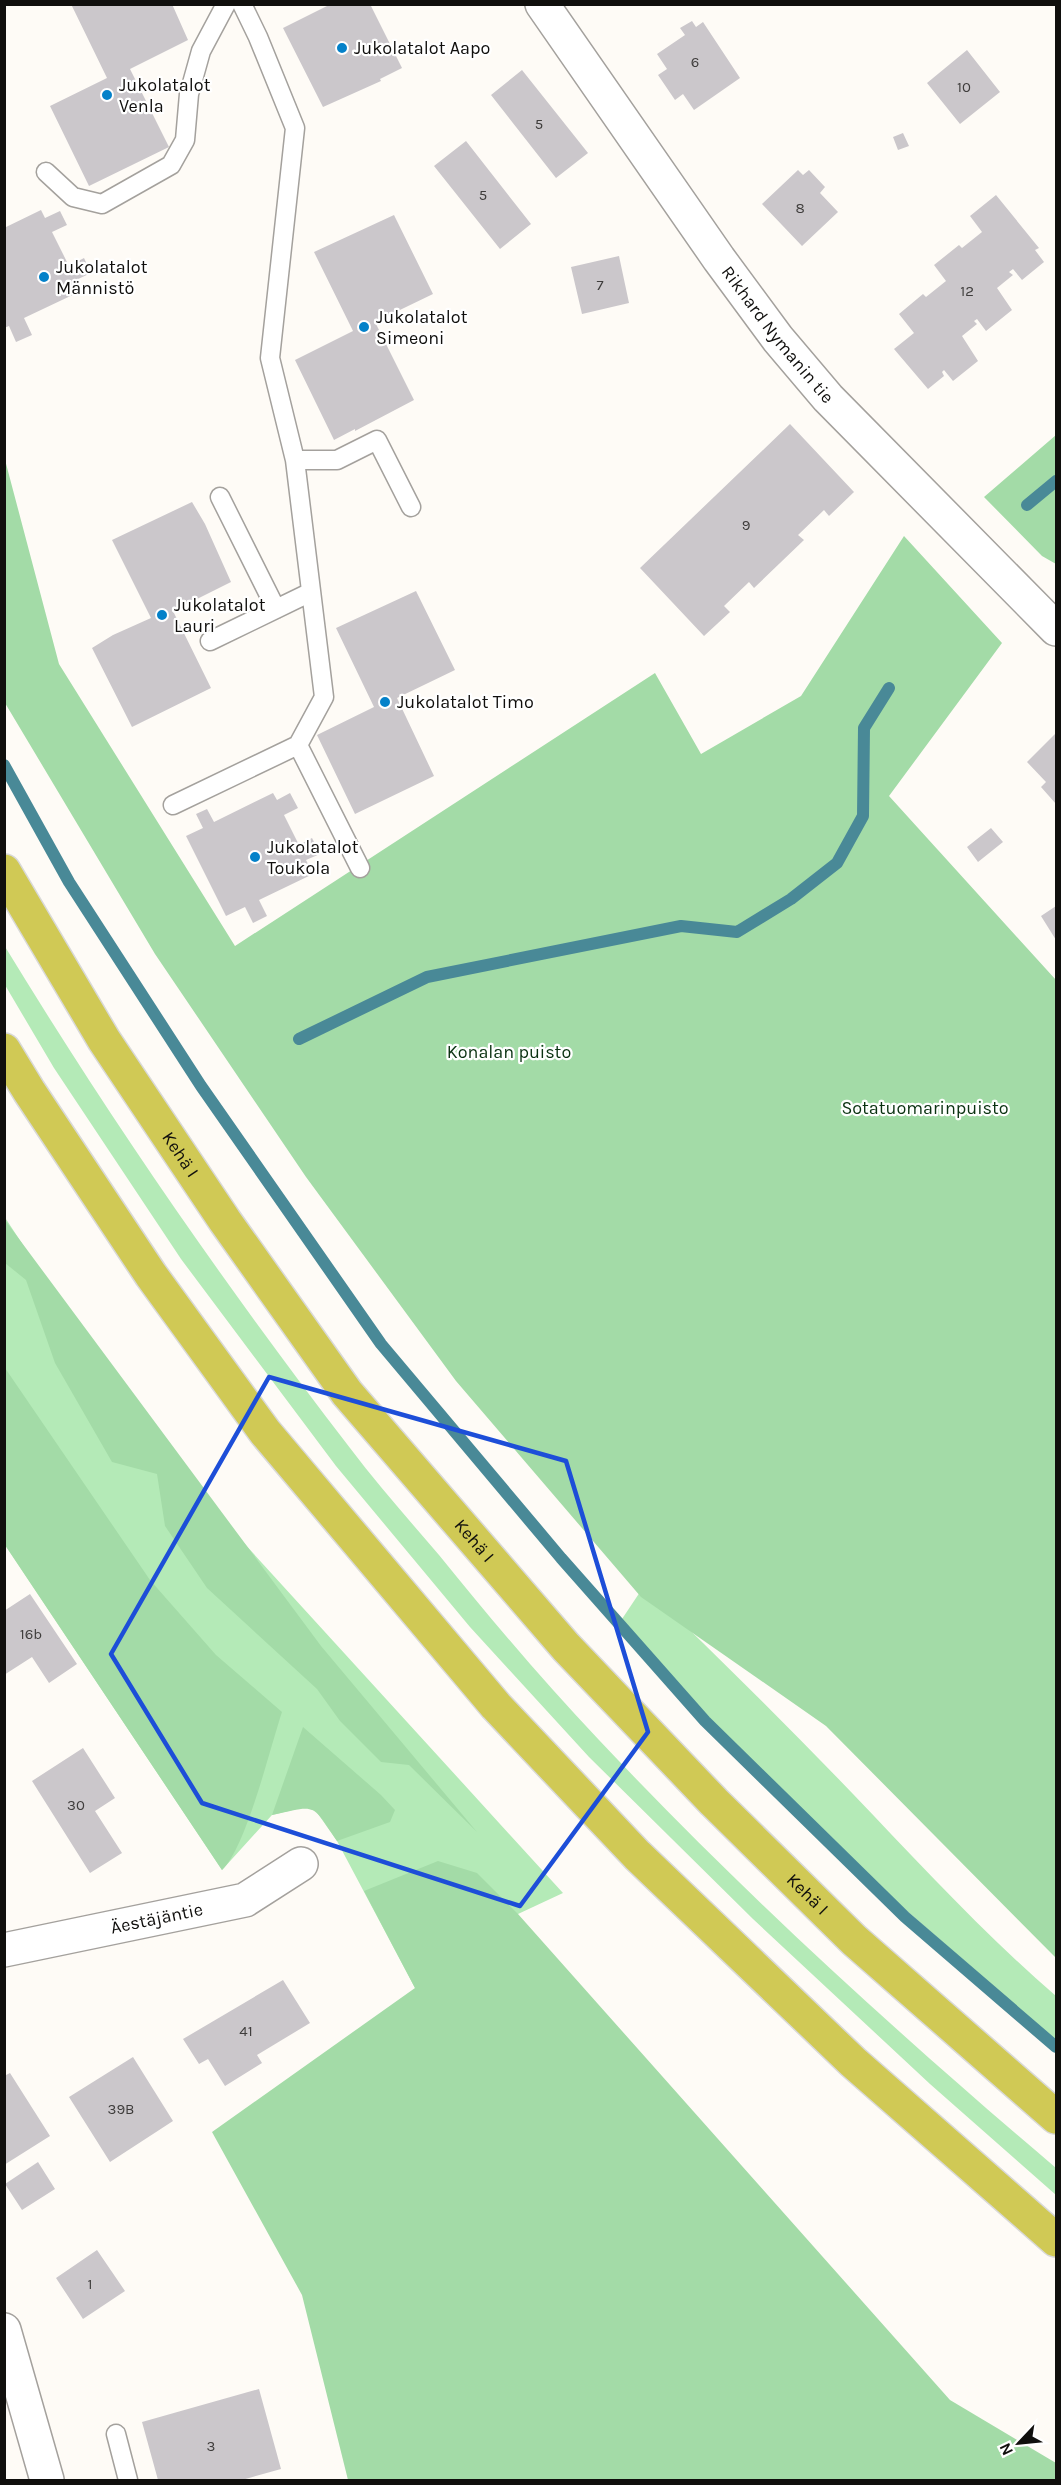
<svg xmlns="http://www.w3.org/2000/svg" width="1061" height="2485" font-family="Karla,sans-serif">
	<rect width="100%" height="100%" fill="#fefbf6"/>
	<path fill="#b4eab7" d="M4,945C110,1119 226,1287 350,1448C378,1485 409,1520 439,1555C490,1618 543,1681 599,1740C742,1892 897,2033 1056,2168V2195L930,2084L753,1919L589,1757L470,1627L336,1466L181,1259L54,1068L5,985Z
		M4,1216L42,1274L232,1530L563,1893L518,1914L415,1988L337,1841L316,1811L305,1807L272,1815L222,1870L5,1545Z
		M644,1586C715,1654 785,1723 853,1794C919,1863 984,1934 1056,1996V2041L876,1884L752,1763L618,1625Z"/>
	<path fill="#a3dba7" d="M1056,435V564L1042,556L984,497Z
		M4,456L59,664L235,946L655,673L701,754L801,696L904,536L1002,643L889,796L1056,980V1958L826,1726L641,1597L456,1381L306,1177L155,954L5,703Z
		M5,1220L321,1646L477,1832L409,1765L381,1762L340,1721L317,1689L207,1588L165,1526L157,1474L112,1462L55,1363L26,1280L5,1263Z
		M5,1368L150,1580L216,1655L282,1712C270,1748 246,1848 222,1870L5,1545Z
		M303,1727L381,1795L395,1810L390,1822L337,1841C311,1803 318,1805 272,1815Z
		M438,1861L477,1873L518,1914L950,2400L1056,2463V2480H348L302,2295L212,2132L415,1988L364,1891Z"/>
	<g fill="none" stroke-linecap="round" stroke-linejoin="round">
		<path stroke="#498997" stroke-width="12" d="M1027,505L1056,481
			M4,765L69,882L201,1086L381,1344L561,1558L705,1721L905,1917L1056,2047
			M299,1039L427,977L681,926L737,932L791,899L837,863L863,816L864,728L889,688"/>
	</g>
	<path fill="#cbc7cb" d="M71,4H172L188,40L130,69L169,147L89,186L50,106L107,78Z
		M331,4H370L402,68L380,79L381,81L323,107L283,28Z
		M692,21L696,27L703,22L740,78L694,110L683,94L675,100L658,75L667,69L657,54L685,35L680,28Z
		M967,50L1000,92L960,124L927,83Z
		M522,70L588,153L556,178L491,95Z
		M903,133L909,146L898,150L893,137Z
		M466,141L531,224L500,249L434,166Z
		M798,170L803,175L809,170L825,187L820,193L838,212L802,246L762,204Z
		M996,195L1039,248L1035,250L1044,262L1022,280L1013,269L1009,272L1013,275L997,288L1012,310L986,331L977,319L974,321L977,324L962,336L978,361L953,381L944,370L942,372L944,376L928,389L894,349L914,333L899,314L923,294L926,297L946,281L934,265L959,245L962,248L982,232L970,216Z
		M41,210L45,218L60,211L67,225L52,232L69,266L84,258L91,273L76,280L81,291L24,318L32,335L16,342L9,326L4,328V228Z
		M394,215L433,294L375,322L414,400L355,431V429L334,440L295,360L353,331L314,252Z
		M619,256L629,303L582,314L571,267Z
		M790,424L854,492L829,516L824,510L798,535L804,540L754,588L749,582L724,606L730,612L704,636L640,568Z
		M192,502L205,524L231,582L173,611L211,688L132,727L92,648L113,635L151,618L112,540Z
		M416,591L455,670L397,698L434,776L355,814L317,735L374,707L336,628Z
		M1056,733V804L1041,787L1046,782L1027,762Z
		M273,793L277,800L290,793L298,808L284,815L299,845L312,838L320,854L306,860L313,874L259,900L267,916L253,923L245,907L226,916L186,836L203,828L196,814L207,809L214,822Z
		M991,828L1003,842L978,862L967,847Z
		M1056,906V940L1041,916Z
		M30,1594L77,1664L49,1683L32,1657L4,1675V1611Z
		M83,1748L115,1798L95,1811L122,1853L90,1873L32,1781Z
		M283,1980L310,2023L257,2055L262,2063L225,2086L208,2059L199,2064L183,2039Z
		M133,2057L173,2121L110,2162L69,2097Z
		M10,2073L50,2136L4,2165V2076Z
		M38,2162L55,2189L22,2210L5,2184Z
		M97,2250L125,2291L83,2319L56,2278Z
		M259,2389L281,2469L242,2480H158L142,2422Z"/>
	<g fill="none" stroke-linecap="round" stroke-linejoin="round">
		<g stroke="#a4a19d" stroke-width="21">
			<path id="lane" d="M46,172L73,197L102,204L171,165L185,140L189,94L201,51L226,4
				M295,460H337L377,440L411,507
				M220,497L276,609
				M210,641L311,592
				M298,745L360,868
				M173,805L298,745L324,697L295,460L270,358L295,128L258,37L242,4
				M116,2434L128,2480"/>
		</g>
		<g stroke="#a4a19d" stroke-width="36">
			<g id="street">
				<path id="s1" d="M542,4L719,259L778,339L828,398L1056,629"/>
				<path id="s2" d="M4,1950L245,1900L301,1864"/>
				<path d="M4,2330L47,2480"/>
			</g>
		</g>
		<g stroke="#d9d9d8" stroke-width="36">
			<g id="highway">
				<path id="s3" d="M4,871L104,1040L225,1221L347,1393L566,1647L714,1802L854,1940L1056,2117"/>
				<path d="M4,1050L29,1091L151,1275L265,1432L496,1706L637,1855L853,2062L1056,2240"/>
			</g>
		</g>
		<use href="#lane" stroke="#fff" stroke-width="18"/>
		<use href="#street" stroke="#fff" stroke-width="33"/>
		<use href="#highway" stroke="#d0c955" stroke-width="33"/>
	</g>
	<path fill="none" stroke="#1d4ed8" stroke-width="4.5" stroke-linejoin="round" d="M269,1377L566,1461L648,1732L520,1906L202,1803L111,1654Z"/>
	<g fill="#0481c9" stroke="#fff" stroke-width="2">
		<circle cx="342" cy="48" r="6"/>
		<circle cx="107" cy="95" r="6"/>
		<circle cx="44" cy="277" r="6"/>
		<circle cx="364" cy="327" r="6"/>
		<circle cx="162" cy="615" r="6"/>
		<circle cx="385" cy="702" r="6"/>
		<circle cx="255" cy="857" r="6"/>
	</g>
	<g text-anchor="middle" stroke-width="4.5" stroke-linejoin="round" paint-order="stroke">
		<g font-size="15" fill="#3f3d3c">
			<text x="695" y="67">6</text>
			<text x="964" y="92">10</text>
			<text x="539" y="129">5</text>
			<text x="483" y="200">5</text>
			<text x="800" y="213">8</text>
			<text x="600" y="290">7</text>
			<text x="967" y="296">12</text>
			<text x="746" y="530">9</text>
			<text x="31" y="1639">16b</text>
			<text x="76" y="1810">30</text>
			<text x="246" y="2036">41</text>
			<text x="121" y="2114">39B</text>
			<text x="90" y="2289">1</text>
			<text x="211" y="2451">3</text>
		</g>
		<g font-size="18" fill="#100f0d" stroke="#fff" text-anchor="start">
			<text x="354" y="54">Jukolatalot Aapo</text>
			<text x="119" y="91">Jukolatalot<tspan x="119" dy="21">Venla</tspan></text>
			<text x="56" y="273">Jukolatalot<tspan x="56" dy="21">Männistö</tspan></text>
			<text x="376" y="323">Jukolatalot<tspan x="376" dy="21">Simeoni</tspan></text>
			<text x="174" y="611">Jukolatalot<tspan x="174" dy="21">Lauri</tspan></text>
			<text x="397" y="708">Jukolatalot Timo</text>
			<text x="267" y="853">Jukolatalot<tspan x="267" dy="21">Toukola</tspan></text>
		</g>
		<g font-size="18" fill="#100f0d" stroke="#fff">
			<text dy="6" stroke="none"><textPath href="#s1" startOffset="406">Rikhard Nymanin tie</textPath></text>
			<text dy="6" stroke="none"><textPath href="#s3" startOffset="334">Kehä I</textPath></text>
			<text dy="6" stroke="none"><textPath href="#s3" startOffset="820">Kehä I</textPath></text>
			<text dy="6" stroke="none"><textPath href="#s3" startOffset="1306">Kehä I</textPath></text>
			<text dy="6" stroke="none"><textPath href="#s2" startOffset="156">Äestäjäntie</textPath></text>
		</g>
		<g font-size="18" fill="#0a3211" stroke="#fff">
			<text x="509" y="1058">Konalan puisto</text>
			<text x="925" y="1114">Sotatuomarinpuisto</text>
		</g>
	</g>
	<rect width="1061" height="2485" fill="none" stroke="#100f0d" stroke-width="12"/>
	<g transform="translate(1019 2443) rotate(244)" stroke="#ffffff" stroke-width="4.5" paint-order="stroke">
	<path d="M0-4.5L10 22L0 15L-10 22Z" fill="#100f0d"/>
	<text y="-9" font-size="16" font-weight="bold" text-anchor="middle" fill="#100f0d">N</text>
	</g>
</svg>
